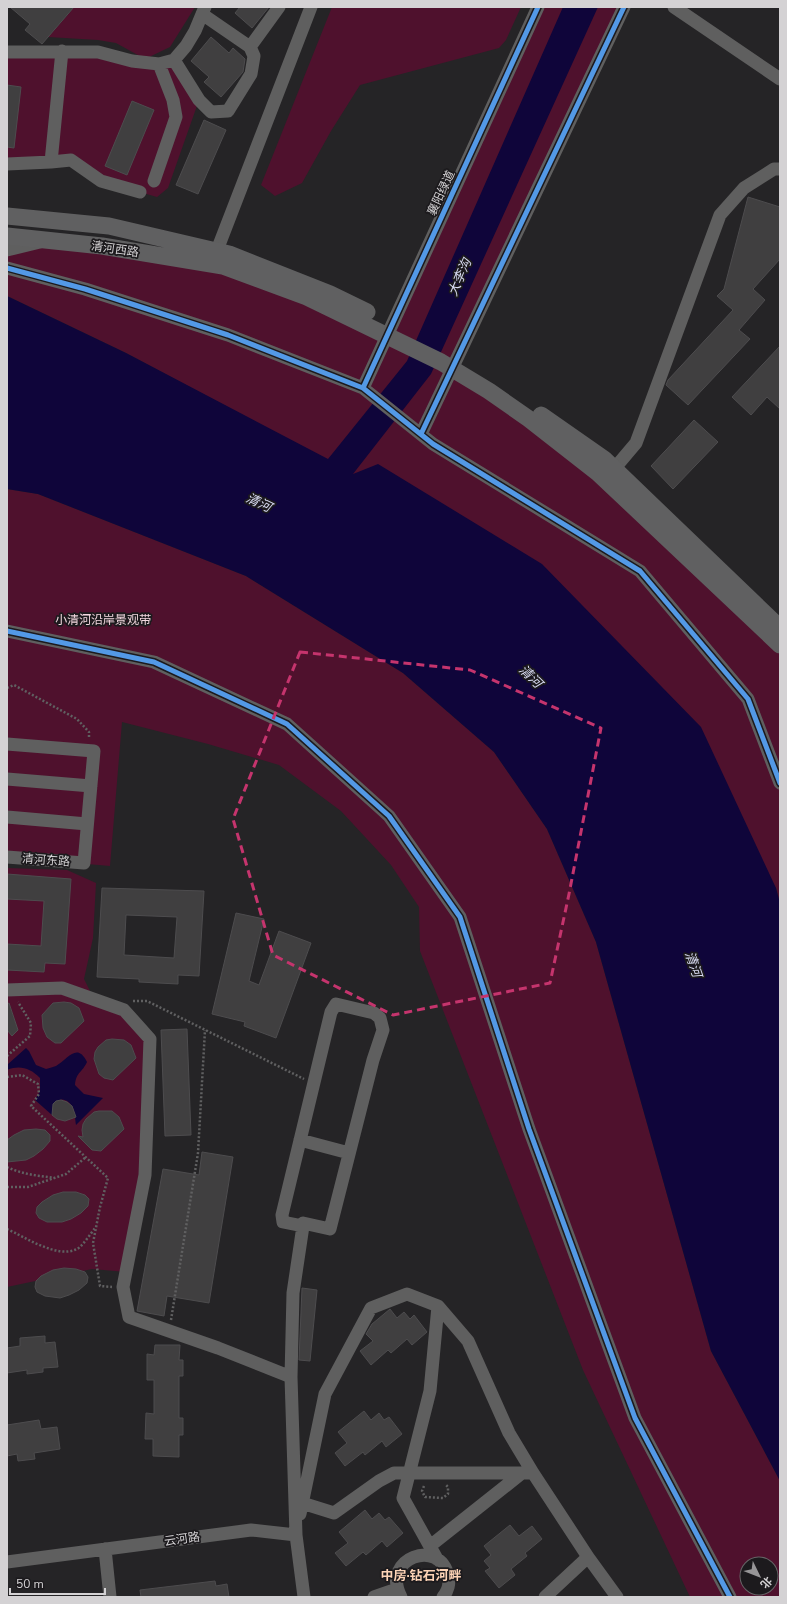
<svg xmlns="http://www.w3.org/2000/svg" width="787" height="1604" font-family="'Nunito Sans','Noto Sans SC',sans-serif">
	<rect width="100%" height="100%" fill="#252426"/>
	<path fill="#4f112d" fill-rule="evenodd" d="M67,7H195L170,47L145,59L116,43L98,40L48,37L71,11Z
		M332,7H521L506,40L499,48L360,85L331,131L302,183L275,196L261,185Z
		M538,7H624L458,359L461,366L780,637V903L776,888L353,474L126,353L7,296V236L223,266L387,335Z
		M7,52L174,60L199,100L168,188L157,197L101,181L71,160L7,164Z
		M7,489L38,494L246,576L403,673L494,752L547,829L596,942L711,1351L780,1481V1597H690L583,1370L420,951L419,907L391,865L341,811L279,765L208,744L122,722L110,866L7,857ZM747,1564H771V1588H747Z
		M7,868L67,870L96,883L93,938L84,979L94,999L124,1010L150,1039L145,1175L126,1272L92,1269L7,1287Z"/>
	<path fill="#0f053a" d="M563,7H598L431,374L353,474L378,464L542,564L701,727L776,888L780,903V1481L711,1351L596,942L547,829L494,752L403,673L246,576L38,494L7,489V296L126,353L328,459L407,361Z
		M26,1048L29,1051L36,1065L46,1069C50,1068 53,1067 56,1066C68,1059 77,1042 87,1062C82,1073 76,1072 75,1085L84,1094L103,1098L76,1125C75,1119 75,1110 72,1106C63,1093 52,1101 52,1115L35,1100L40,1091V1078C30,1068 20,1065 7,1070V1065Z"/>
	<path fill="#403f40" stroke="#4d4c4e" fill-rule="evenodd" d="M10,7H74L42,44L25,30L30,24Z
		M240,7H269L252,28L235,13Z
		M211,37L229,53L233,48L245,59L243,72L221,97L204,82L209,77L191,61Z
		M7,85L21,87L14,148L7,147Z
		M132,101L154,110L127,175L105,166Z
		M204,120L226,130L198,194L176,185Z
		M748,197L780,207V259L753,289L765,300L739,330L750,339L688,405L666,385L668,380L733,310L717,296L724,289Z
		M780,346V409L767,397L751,415L732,397Z
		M694,420L718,442L673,489L651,466Z
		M7,874L71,879L65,964L45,963L44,972L7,970V944L41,946L44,901L7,899Z
		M102,888L204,891L199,976L178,975V984L139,982V979L97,977ZM126,915L177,917L174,958L124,955Z
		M236,913L264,919L249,981L259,985L279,931L311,943L276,1038L244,1026L245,1022L212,1014Z
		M64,1002L71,1003L79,1008L84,1021L61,1043H55L47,1037L43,1028L42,1015L53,1003Z
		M9,1003L18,1030L12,1036L7,1030V1004Z
		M187,1029L191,1135L165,1136L161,1030Z
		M112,1039L124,1040L131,1045L136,1058L113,1080L104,1078L99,1074L94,1059L95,1052L98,1047L106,1040Z
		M61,1100L67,1102L72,1106L76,1117L65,1121L57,1119L52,1115L53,1104L56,1101Z
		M99,1111H112L119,1117L124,1129L101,1151L92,1150L78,1136L83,1137L82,1130L83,1124L86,1119L94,1112Z
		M36,1129L45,1130L50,1135V1141L43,1149L34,1156L26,1160L7,1162V1140L14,1135L24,1130Z
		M202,1152L233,1157L209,1303L167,1296L164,1316L137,1311L163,1169L199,1175Z
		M63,1192H76L85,1195L89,1199L88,1206L81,1213L71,1219L62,1222H47L39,1218L36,1213L37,1207L42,1202L53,1195Z
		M64,1268L76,1269L85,1272L88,1277L87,1283L79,1290L69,1295L60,1298L45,1296L37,1292L35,1287L36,1281L41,1276L53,1270Z
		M302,1288L317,1290L310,1361L299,1360Z
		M390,1309L397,1318L404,1312L410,1319L414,1315L427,1332L412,1345L407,1339L391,1353L388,1350L371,1365L360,1351L373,1341L366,1334L372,1324Z
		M45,1336V1343L55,1342L58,1367L43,1368V1372L27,1374V1370L7,1373V1348L20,1346V1338Z
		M155,1345H180L179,1360H183V1376H179V1418H183V1435H179V1457L153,1456V1439H145L146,1413L154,1414V1380H147V1354L154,1355Z
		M364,1411L371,1420L379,1413L384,1420L389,1417L402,1434L386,1447L382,1441L365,1455L363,1452L345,1466L335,1453L347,1443L338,1432Z
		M39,1420L41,1429L57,1427L60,1449L34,1453L35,1459L18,1461L17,1454L7,1456V1425Z
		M365,1510L372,1519L379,1513L385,1520L389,1517L403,1533L387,1547L382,1541L366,1555L363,1552L346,1566L335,1553L348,1543L339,1532Z
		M510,1525L519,1536L532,1526L542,1539L525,1553L527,1556L511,1569L515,1575L499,1588L485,1571L490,1568L484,1561L491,1555L484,1546Z
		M215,1581L216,1586L227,1584L229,1597H141L140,1590Z"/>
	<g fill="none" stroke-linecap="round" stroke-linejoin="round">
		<path stroke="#606061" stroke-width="2.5" stroke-dasharray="2 2" stroke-linecap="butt" d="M7,688L14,685L77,719L89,732V738
			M133,1001H147L304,1079
			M7,1056L30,1036L31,1023L18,1002
			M7,1077L22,1075L38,1084L39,1094L31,1106L108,1178L100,1207L93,1243L100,1286L112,1287
			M7,1167C21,1174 39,1176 55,1178
			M7,1187H28L66,1174L86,1157
			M7,1229C25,1237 57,1259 77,1249C82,1247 91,1233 95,1228
			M171,1320L198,1153L205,1030
			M424,1486L422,1491L425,1497L443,1498L448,1494V1487L446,1485"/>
		<path stroke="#5f5f5f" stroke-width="13" d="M674,7L780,79
			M202,14L250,47L279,7
			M7,52H98L132,61L159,64L174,60L186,46L195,31L205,7
			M174,60L199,100L211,112L228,111L251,74L254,56L250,47
			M51,162L71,160L101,181L140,192
			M7,164L51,162L62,51
			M154,181L176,117L173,100L159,64
			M7,250L40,242
			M214,258L311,7
			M7,268L85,289L228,335L363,388L433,444L640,571L748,699L780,783
			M363,388L538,7
			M421,434L624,7
			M614,469L636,443L720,215L744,188L774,169H780
			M7,631L154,662L287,724L389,816L460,917L529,1129L635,1418L730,1597
			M7,744L94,751L84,863L7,857
			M7,779L91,786
			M7,817L87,824
			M7,990L62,988L124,1010L150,1039L145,1175L123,1287L129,1317L218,1348L291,1377L296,1535
			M300,1140L349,1153
			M291,1377L293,1293L303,1226V1223L330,1229L373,1060L383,1030L380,1018L374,1013L336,1004L331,1012L282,1215L283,1222L303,1226
			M302,1503L334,1513L379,1481L394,1473H533
			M300,1514L325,1394L371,1308L407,1294L438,1306L468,1341L509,1433L533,1473L588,1557L617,1597
			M430,1546L522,1473
			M105,1549L110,1597
			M437,1559L403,1498L430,1391L438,1306
			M7,1562L251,1530L296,1535L304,1597
			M374,1597L397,1589
			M401,1597C380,1558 440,1537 448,1576C450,1583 448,1591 443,1597
			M545,1597L588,1557"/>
		<path stroke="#606061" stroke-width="17" d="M7,216L109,226L229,254L330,294L367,312
			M7,236L102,246L223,266L307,297L441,362L489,391L529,419L598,473L780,645
			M541,415L604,459L780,628"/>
		<g stroke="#1c1a1d" stroke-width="8">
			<path id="cycleway" d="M7,268L85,289L228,335L363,388L433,444L640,571L748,699L780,783
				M363,388L538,7
				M421,434L624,7
				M7,631L154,662L287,724L389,816L460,917L529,1129L635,1418L730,1597"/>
		</g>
		<use href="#cycleway" stroke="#5399e6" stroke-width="5"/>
	</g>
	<path fill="none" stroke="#c5346d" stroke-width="3" stroke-dasharray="8 5" stroke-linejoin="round" d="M300,652L470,670L601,728L569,894L550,983L393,1015L273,955L233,819Z"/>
	<g text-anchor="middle" stroke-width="3.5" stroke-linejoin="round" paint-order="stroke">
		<g font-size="12" fill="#d4d2d4" stroke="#1c1a1d">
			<text transform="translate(441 193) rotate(-65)" y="4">襄阳绿道</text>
			<text transform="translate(115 249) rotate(8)" y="4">清河西路</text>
			<text transform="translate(46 860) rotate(4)" y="4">清河东路</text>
			<text transform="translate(182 1539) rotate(-8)" y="4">云河路</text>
		</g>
		<g font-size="12" fill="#f2d7df" stroke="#1c1a1d">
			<text x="103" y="624">小清河沿岸景观带</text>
		</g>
		<g font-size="13" font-style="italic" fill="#d7daf1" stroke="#1c1a1d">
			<text transform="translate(459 277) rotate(-67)" y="5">大李沟</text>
			<text transform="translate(259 502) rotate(25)" y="5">清河</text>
			<text transform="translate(531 676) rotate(44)" y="5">清河</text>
			<text transform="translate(694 964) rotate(71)" y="5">清河</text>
		</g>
		<g font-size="13" font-weight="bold" fill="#fcd3b6" stroke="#1c1a1d">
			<text x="421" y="1580">中房·钻石河畔</text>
		</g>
	</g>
	<rect width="787" height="1604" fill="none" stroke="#d4d2d4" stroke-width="16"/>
	<g transform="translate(759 1576) rotate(133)"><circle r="19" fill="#1c1a1d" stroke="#666466"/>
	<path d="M0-3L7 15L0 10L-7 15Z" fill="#979597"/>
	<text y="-6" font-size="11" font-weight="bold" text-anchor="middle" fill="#d4d2d4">北</text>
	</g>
	<path d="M10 1588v6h95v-6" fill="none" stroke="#d4d2d4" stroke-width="2"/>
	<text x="16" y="1588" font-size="12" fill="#d4d2d4" stroke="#1c1a1d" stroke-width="3" paint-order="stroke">50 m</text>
</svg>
